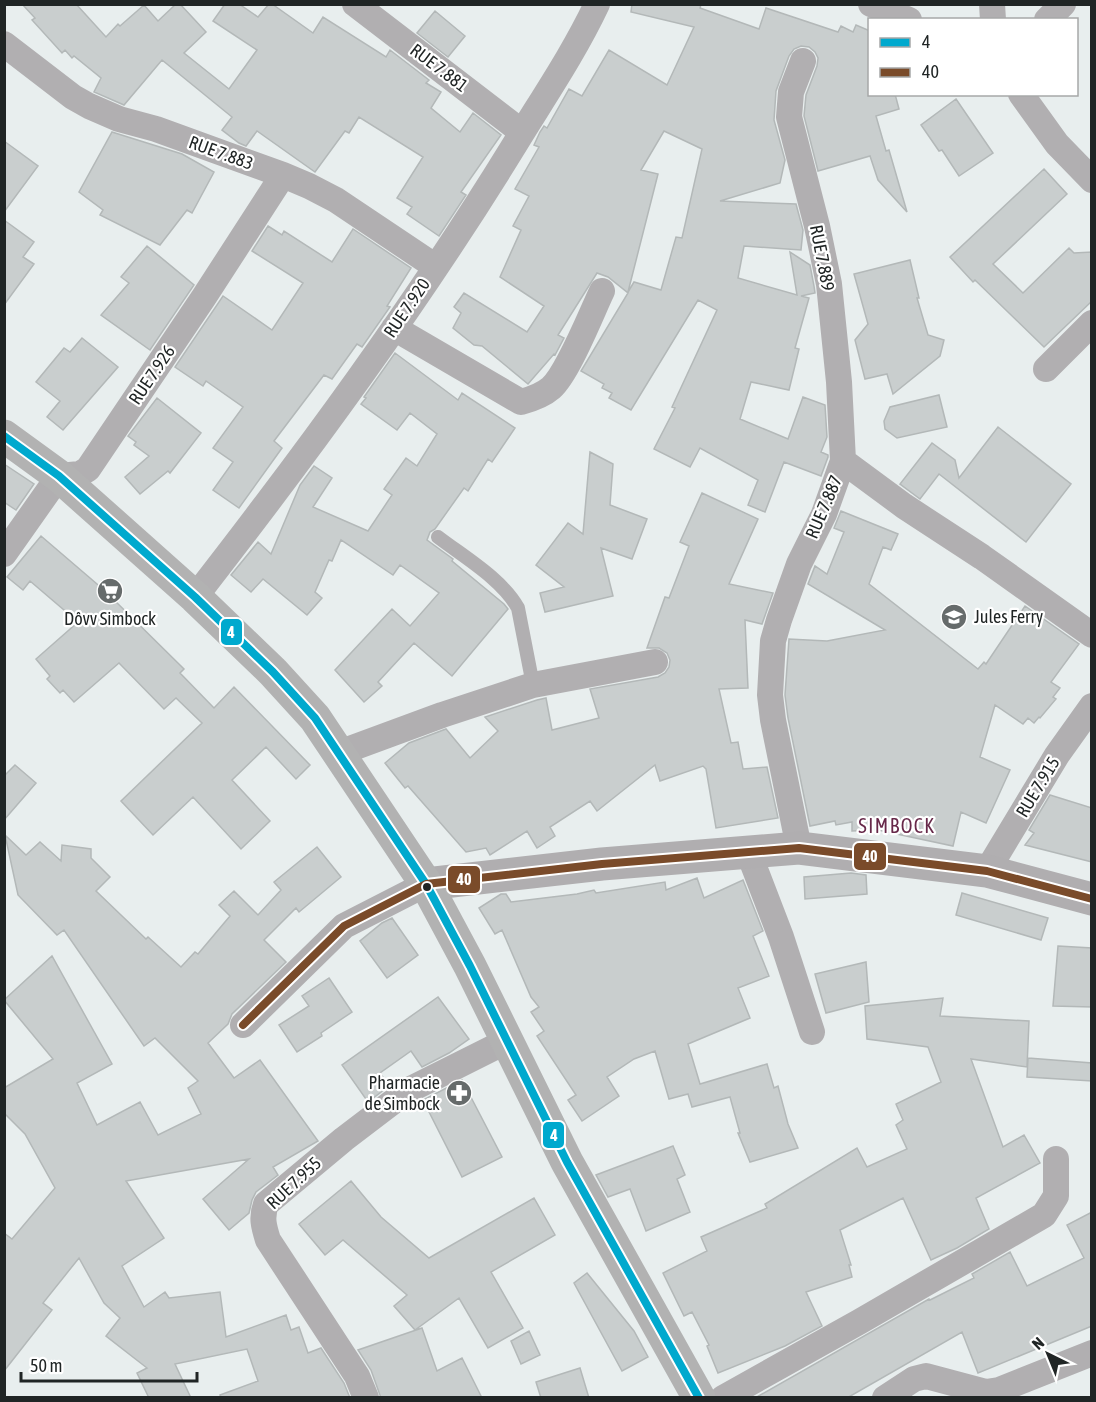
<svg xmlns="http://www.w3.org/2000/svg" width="1096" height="1402" font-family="'Asap Condensed',sans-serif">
	<rect width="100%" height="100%" fill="#e8eeee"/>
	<path fill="#c9cece" stroke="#b3b8b8" stroke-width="1.5" fill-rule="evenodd" d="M22,4H76L106,37L118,24L120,26L144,5L158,21L176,4H180L206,32L184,53L229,89L257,50L213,21L225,4H239L258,17L269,4H272L313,33L323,17L386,57L390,50L429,80L426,83L441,92L431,108L460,132L473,113L501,135L461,192L466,195L439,236L407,214L412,207L397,198L423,157L359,117L349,133L345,131L315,172L257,131L246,146L239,143L222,130L232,117L162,60L124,105L94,92L101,78L74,56L72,58L65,50L62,53L32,20L35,18Z
		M632,4H701L700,8L759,29L766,8L838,32L841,26L853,32L856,25L870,31V94H895L899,109L876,116L886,151L889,150L907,212L878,180L870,156L818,171L804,116L806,95L817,66L818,58L815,52L809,47L801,46L794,49L789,56L776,91L774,120L785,160L780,183L720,201L796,204L803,230L801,250L744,246L738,278L797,295L790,252L810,265L814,286L815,293L801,296L809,298L795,348L799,349L789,390L751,382L740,419L788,439L803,397L825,405L827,437L821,452L828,455V457L821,476L784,462L765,512L748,505L758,480L700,448L690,467L654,449L675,408L672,407L717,310L698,300L631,410L609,398L612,393L602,388L604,384L581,371L628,293L608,277L597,273L558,335L564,338L555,355L554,354L528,384L482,346L474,345L453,328L461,313L454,307L464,293L527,332L544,306L500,277L521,230L513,226L529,196L515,189L539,147L534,145L540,132L544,126L547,128L569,89L582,96L609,50L667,85L694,27L631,12ZM664,131L702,149L682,238L676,237L661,290L634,282L628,292L658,174L641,170Z
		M435,11L465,36L448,57L417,33Z
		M956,99L993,153L959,176L942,150L939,151L921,125Z
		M112,132L182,154L214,172L192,213L187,210L160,245L100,215L103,210L79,192Z
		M4,141L38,166L4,212Z
		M1044,169L1067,194L993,264L1023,293L1069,248L1074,253L1092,252V301L1044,347L975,280L973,282L950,257Z
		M4,220L34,242L23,257L34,264L4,305Z
		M268,226L282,235L284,231L332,262L353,229L411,268L387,306L390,307L362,347L357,344L332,379L324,375L274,441L282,448L239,508L213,490L233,462L213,448L243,407L206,381L203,386L175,367L223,296L272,330L303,283L252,251Z
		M147,246L194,285L150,350L101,315L129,283L121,277Z
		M910,260L919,298H917L928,335L944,340L940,356L893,394L887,374L865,379L855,340L868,324L854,274Z
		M82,338L118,367L63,430L47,417L60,401L36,382L64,348L70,352Z
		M395,353L458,400L462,393L515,428L492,462L488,459L468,491L464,488L435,529L430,532L427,540L453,559L452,561L504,604L508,609L452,676L414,643L378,682L382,686L364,702L335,670L392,609L410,626L439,593L400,565L393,575L341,540L332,561L329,560L315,592L322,598L307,615L263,579L251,592L231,575L258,542L271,554L300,485L314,466L332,478L313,507L368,531L392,495L384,489L406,458L417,466L437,434L410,413L397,430L361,404L366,398L364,397Z
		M939,395L947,427L897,438L885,429L884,421L890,407Z
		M157,398L201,433L170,473L168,471L140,494L125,477L149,456L134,445L136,442L128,436Z
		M998,427L1071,484L1026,542L939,474L920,499L900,484L932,443L955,460L959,478Z
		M590,452L613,464L610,505L647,519L632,559L601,548L613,596L545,612L540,593L564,587L536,565L568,523L583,534Z
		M4,464L34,484L16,510L4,502Z
		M702,493L758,519L729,584L773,593L762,624L745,620L748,688L719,689L731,743L738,742L743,769L767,767L778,818L716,828L706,769L703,766L660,781L655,765L597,811L590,801L550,827L555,836L537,848L527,831L490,855L486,848L466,852L408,786L405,788L385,763L409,743L446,729L470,758L498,731L485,717L537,700L546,698L552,730L599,718L590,689L658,677L665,673L669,667L670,660L667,653L659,648H647L665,597L669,598L689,546L680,542Z
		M841,511L898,534L891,550L883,547L869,584L978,669L984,662L986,664L1025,606L1079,644L1051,682L1060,688L1053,697L1056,699L1040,718L1039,717L1034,723L1028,718L1023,724L995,705L980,757L1010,770L986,823L961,812L953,846L878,830L852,831V822L836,825L835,821L810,826L788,718L785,695L789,639L827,641L885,630L808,584L815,566L827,574L844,532L834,528Z
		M41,536L104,590L184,669L180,673L214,708L234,687L310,765L296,779L266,747L232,780L270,821L241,849L193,797L153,835L121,801L202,723L176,698L164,709L119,663L74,702L63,690L60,693L47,679L50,676L36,659L78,622L30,581L23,590L7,577Z
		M15,765L36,783L4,820V776Z
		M1050,795L1092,808V862L1025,845L1034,833L1029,830Z
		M5,835L26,855L40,842L61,861L62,845L91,849V858L110,877L96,891L146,939L148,937L181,967L195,952L198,954L230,916L219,905L234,891L258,915L281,890L274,882L317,847L341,877L299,912L296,908L264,940L286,962L232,1014L228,1024L208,1043L234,1078L260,1060L318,1141L273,1167L278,1175L256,1192L252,1200L249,1213L229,1230L203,1199L249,1159L126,1181L164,1238L122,1266L144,1307L165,1292L169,1298L220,1292L226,1337L286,1315L291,1330L299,1327L308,1353L321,1348L344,1383L350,1398H221L220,1395L258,1381L247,1349L175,1364L191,1398H149L137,1373L147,1368L106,1336L120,1318L104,1303L79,1258L43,1303L52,1310L4,1371V1233L12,1239L55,1188L25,1134L4,1113V1088L53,1059L4,1000L52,956L112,1064L77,1083L97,1125L140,1102L158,1135L201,1114L188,1088L198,1081L155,1038L144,1046L64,930L57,935L18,895Z
		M851,873L866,875L867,894L805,899L804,877Z
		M697,878L704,898L743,880L763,931L753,936L769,976L738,988L750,1018L688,1044L700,1084L767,1064L774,1088L778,1086L788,1124L798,1148L750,1162L738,1133H740L730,1097L692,1107L688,1094L669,1099L655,1051L634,1059L607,1077L619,1096L582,1121L568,1100L576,1095L537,1036L544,1031L531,1012L539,1007L531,997L502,930L495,934L479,908L501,894H506L511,902L577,894L594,890L596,893L665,882L666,890Z
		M962,893L1048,918L1041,940L956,915Z
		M392,918L418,955L387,978L360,941L382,923Z
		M1058,946L1092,948V1007L1053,1006Z
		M866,962L869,1002L826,1013L815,974Z
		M329,978L352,1012L321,1033L322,1036L297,1052L279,1025L309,1006L302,996Z
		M438,997L469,1039L449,1053L422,1067L411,1051L380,1073L389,1086L368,1102L342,1065Z
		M943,998L940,1016L1029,1021L1027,1067L971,1059L1003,1147L1024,1135L1040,1163L976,1198L989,1229L957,1248L931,1260L903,1198L840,1230L851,1265H849L852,1277L806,1292L822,1326L785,1346L718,1373L707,1346L709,1345L692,1312L684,1316L663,1273L707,1251L701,1237L767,1208L765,1204L857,1148L867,1167L907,1149L896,1125L903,1120L896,1104L941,1082L928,1047L867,1039L865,1006Z
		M1028,1058L1092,1063V1081L1027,1077Z
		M462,1080L502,1157L462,1177L423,1100Z
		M673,1146L685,1175L677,1179L690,1212L646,1231L630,1189L608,1197L596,1175Z
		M351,1181L381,1217L429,1258L534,1198L555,1235L491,1272L523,1328L488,1348L459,1298L415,1330L394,1306L407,1295L343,1240L325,1255L299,1224Z
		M1092,1212V1326L978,1373L962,1332L847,1398H755L929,1299L930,1300L974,1278L972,1274L1010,1252L1027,1286L1084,1258L1067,1225Z
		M587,1273L634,1331L648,1357L622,1371L574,1283Z
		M422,1328L437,1371L462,1358L482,1398H381L371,1370L358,1350Z
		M529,1331L540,1355L521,1364L511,1341Z
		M580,1368L589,1398H541L536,1382Z"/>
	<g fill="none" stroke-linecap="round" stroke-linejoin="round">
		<path stroke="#b1afb1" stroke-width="14" d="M438,537C464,557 502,579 518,608L533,685"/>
		<path stroke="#b1afb1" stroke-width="26" d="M355,4L522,132
			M871,4L909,20
			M992,4L993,20
			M1047,20L1063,4
			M4,44L73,97L89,106L119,119L156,129L283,175L309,186L336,200L436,267
			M803,61L791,92L789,117L817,226L829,284L839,382L843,461
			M1021,94L1057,144L1092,180
			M394,328L521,402C532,399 543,395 551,388C568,373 591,314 602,291
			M1046,369L1092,323
			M4,554L59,476L80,474L88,469L204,297L283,175
			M195,597C307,453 416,305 512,149C541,101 573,55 597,4
			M339,753L442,715L533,685L655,662
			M799,848L773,720L770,695L773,641L779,620L799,564L824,514L843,461L904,506L982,557L1092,635
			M748,851L781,937L812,1032
			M987,871L1057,755L1092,706
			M243,1025L344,926L426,884
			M366,1398L357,1376L268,1240C264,1227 261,1218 266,1204L344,1139L407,1091L507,1041
			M723,1398L859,1322L1044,1215L1056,1196V1159
			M885,1398L914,1379L926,1376L986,1392L999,1390L1092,1353"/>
		<path stroke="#b0aeb0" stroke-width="33" d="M426,884L602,864L799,848L987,871L1092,899"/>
		<path stroke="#b2b2b2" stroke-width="33" d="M4,436L59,476L195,597L273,672L315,718L426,884L470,966L567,1162L699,1398"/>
		<g stroke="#fff" stroke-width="12">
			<path id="bus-1" d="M4,436L59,476L195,597L273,672L315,718L426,884L470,966L567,1162L699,1398"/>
		</g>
		<g stroke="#fff" stroke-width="12">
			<path id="bus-2" d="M243,1025L344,926L426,884L602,864L799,848L987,871L1092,899"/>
		</g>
		<use href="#bus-1" stroke="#00a9ce" stroke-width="8"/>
		<use href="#bus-2" stroke="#7a4b2a" stroke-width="8"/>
	</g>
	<defs>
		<g id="supermarket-disc" transform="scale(1.35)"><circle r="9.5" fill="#666b6b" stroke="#fff"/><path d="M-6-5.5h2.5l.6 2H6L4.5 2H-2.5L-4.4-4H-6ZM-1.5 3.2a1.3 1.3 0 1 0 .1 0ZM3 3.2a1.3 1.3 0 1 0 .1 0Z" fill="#fff"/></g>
		<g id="school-disc" transform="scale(1.35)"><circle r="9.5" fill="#666b6b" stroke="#fff"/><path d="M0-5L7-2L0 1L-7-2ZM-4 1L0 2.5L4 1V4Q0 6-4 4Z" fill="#fff"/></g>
		<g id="pharmacy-disc" transform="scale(1.35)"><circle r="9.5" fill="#666b6b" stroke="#fff"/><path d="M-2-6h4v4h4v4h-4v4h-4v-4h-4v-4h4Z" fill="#fff"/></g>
	</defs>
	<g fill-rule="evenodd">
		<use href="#supermarket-disc" x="110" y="591"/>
		<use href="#school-disc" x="954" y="617"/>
		<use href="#pharmacy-disc" x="459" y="1093"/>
	</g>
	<circle fill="#202525" stroke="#fff" stroke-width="2" cx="427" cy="887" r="5"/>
	<g text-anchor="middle" stroke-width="4.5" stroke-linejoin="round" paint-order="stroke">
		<g font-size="18" fill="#202525" stroke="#fff">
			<text transform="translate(439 68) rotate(37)" y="6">RUE 7.881</text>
			<text transform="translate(221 153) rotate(20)" y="6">RUE 7.883</text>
			<text transform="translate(822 258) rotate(79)" y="6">RUE 7.889</text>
			<text transform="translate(407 308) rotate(-56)" y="6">RUE 7.920</text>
			<text transform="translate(152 375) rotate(-56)" y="6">RUE 7.926</text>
			<text transform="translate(824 507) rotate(-67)" y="6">RUE 7.887</text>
			<text transform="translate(1038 787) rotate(-59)" y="6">RUE 7.915</text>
			<text transform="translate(294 1183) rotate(-43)" y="6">RUE 7.955</text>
		</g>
		<g font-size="18" fill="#202525" stroke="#fff" text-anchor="start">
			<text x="974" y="623">Jules Ferry</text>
			<text x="110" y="625" text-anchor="middle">Dôvv Simbock</text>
			<text x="440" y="1089" text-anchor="end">Pharmacie<tspan x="440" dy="21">de Simbock</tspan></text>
		</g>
		<g font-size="20" letter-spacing="1.5" fill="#672849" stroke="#fff">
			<text x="897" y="833">SIMBOCK</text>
		</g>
	</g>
	<g stroke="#fff" stroke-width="2">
		<rect x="220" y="618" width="23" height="28" rx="6" fill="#00a9ce"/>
		<rect x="853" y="842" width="34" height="29" rx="6" fill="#7a4b2a"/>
		<rect x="447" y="865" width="34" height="29" rx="6" fill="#7a4b2a"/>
		<rect x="542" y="1121" width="23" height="28" rx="6" fill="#00a9ce"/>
	</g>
	<g font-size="16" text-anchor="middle" font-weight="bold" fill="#fff">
		<text x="231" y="638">4</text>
		<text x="870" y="862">40</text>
		<text x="464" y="885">40</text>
		<text x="554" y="1141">4</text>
	</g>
	<rect width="1096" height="1402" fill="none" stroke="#202525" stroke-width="12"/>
	<rect x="868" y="18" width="210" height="78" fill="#ffffff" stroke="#a6a8a8" stroke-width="1.5"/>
	<rect x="880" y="38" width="30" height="9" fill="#00a9ce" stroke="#a6a8a8" stroke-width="1.5"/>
	<text x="922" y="48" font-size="18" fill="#202525">4</text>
	<rect x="880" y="68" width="30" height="9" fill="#7a4b2a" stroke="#a6a8a8" stroke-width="1.5"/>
	<text x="922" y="78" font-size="18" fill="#202525">40</text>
	<g transform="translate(1048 1354) rotate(317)" stroke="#ffffff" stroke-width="4.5" paint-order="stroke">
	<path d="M0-4.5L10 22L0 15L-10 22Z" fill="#202525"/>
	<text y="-9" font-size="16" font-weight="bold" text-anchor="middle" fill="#202525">N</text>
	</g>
	<path d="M21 1372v9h176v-9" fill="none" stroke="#202525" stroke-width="3"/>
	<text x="30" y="1372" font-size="18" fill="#202525" stroke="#ffffff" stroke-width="4.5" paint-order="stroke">50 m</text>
</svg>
